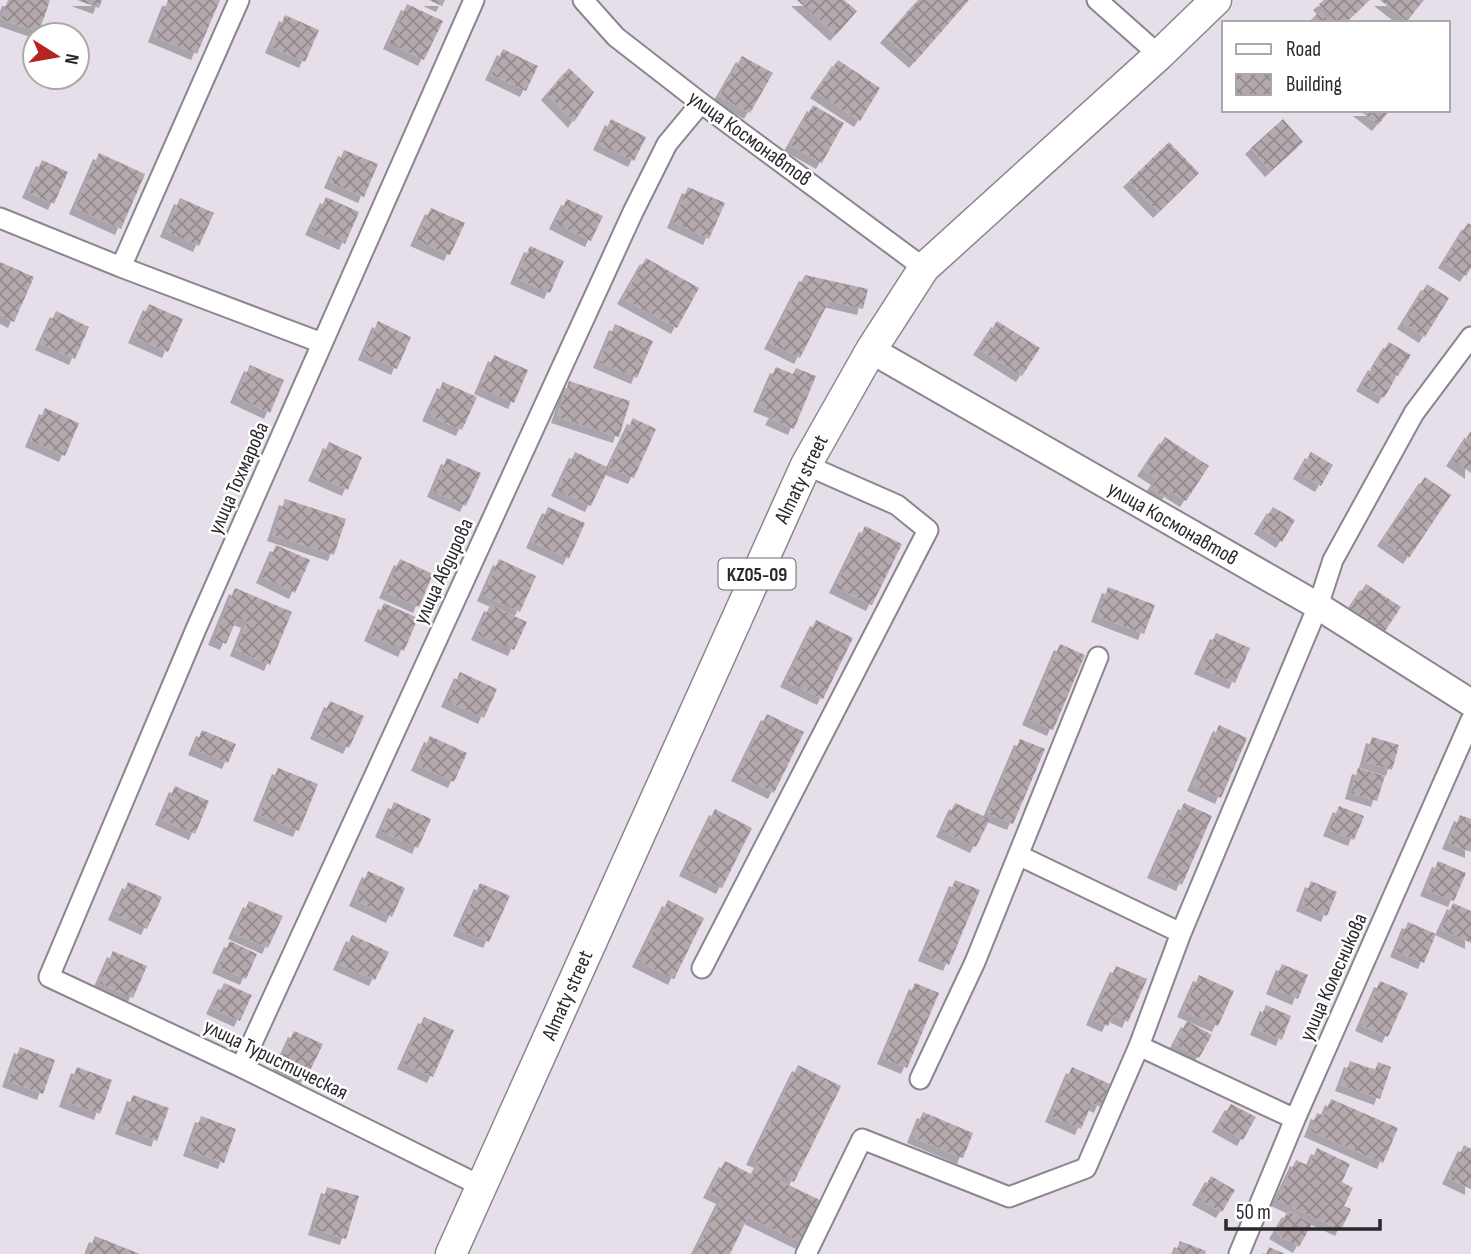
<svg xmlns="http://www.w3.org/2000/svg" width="1471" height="1254" font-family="'Sofia Sans Condensed',sans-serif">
	<defs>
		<pattern id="building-cross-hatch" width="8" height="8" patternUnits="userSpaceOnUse" patternTransform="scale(1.75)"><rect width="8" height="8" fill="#b5a9ae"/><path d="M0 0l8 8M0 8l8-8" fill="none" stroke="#938a8e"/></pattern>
		<filter id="shadow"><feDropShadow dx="-6" dy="6" stdDeviation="0" flood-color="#0004"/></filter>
	</defs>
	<rect width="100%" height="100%" fill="#e6dfea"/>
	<path fill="url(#building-cross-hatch)" filter="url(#shadow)" d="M8,0H50L39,32L1,19Z
		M77,0H102L99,8Z
		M168,0H220L197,54L154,36Z
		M429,0H445L442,6Z
		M797,0H844L857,11L836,35Z
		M918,0H969L915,62L886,37Z
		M1324,0H1370L1345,23H1336L1319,4Z
		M1380,0H1424L1407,21Z
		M407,4L443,21L424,60L389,43Z
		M1320,11L1332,23H1308Z
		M285,15L319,30L305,62L271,47Z
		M503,49L538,66L526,91L491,74Z
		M742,56L773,73L750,113L719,96Z
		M838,60L880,88L860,121L816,92Z
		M569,68L594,92L574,122L547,94Z
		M813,105L844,123L822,163L790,145Z
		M1359,110H1390L1378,125Z
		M611,119L646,137L634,161L599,144Z
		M1283,119L1303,142L1271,171L1251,148Z
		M1169,142L1199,173L1159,212L1129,181Z
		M344,150L378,164L364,197L330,182Z
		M99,153L145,174L121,229L75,208Z
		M42,160L68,172L54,204L28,192Z
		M688,187L725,203L709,239L673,222Z
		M326,197L359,212L345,244L311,229Z
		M180,198L214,213L199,246L166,231Z
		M567,199L603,216L591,241L555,223Z
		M431,208L465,223L450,255L416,240Z
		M1468,223L1471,225V268L1466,276L1444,262Z
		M530,246L564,261L550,293L516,278Z
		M646,258L699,288L677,328L623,298Z
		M0,262L34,277L14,322L0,315Z
		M805,275L868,289L863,309L829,301L800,358L770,343Z
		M1427,284L1449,298L1425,337L1403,323Z
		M149,304L183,319L168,352L134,337Z
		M56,311L89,327L75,359L41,344Z
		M378,321L411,337L397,369L364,354Z
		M997,321L1040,348L1022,376L979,349Z
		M615,324L653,341L637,378L599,362Z
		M1389,342L1411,355L1398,376L1376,363Z
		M494,355L528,370L514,403L480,388Z
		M1374,364L1396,377L1384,398L1362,385Z
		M250,365L284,380L270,413L236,397Z
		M776,367L793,374L796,368L816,376L794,429L771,419L775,412L759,406Z
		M569,381L630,401L619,437L557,417Z
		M443,382L477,397L462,430L428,415Z
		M45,408L79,423L65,456L31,441Z
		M633,418L656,429L634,478L609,468Z
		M1471,431V473L1452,460Z
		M1165,437L1209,466L1186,501L1170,491L1165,498L1151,488L1157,479L1143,470Z
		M329,442L362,457L348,490L314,475Z
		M575,452L609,468L591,506L557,490Z
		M1311,452L1333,465L1321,486L1299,473Z
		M447,458L481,473L466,506L433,491Z
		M1425,477L1451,495L1409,558L1383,540Z
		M285,499L346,519L334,555L273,535Z
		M548,507L585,523L569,559L532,542Z
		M1273,507L1295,520L1282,542L1260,528Z
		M865,526L902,544L872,605L835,587Z
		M276,545L310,560L295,593L262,577Z
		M400,559L433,574L419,607L385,592Z
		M499,559L536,576L520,612L483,595Z
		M1366,584L1401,607L1385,631L1350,608Z
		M1108,587L1155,605L1144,634L1097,616Z
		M235,588L292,612L270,665L236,650L247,622L237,618L226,644L214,639Z
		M384,603L418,618L404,651L370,635Z
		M490,605L527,622L514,650L477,634Z
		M816,620L853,638L823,699L786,681Z
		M1216,633L1250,648L1235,683L1200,668Z
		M1060,644L1085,655L1053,730L1028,719Z
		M460,672L497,689L484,718L447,701Z
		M330,701L364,716L349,748L316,733Z
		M767,714L804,732L774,793L737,775Z
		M1219,725L1247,738L1221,798L1193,785Z
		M202,730L236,744L228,763L194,749Z
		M430,736L467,753L454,782L417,765Z
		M1372,737L1399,745L1392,770L1365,762Z
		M1020,739L1045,749L1013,824L988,814Z
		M278,768L318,784L299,831L259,815Z
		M1358,768L1385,776L1377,801L1351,793Z
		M175,786L209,801L195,834L161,819Z
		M394,802L431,819L418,848L381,831Z
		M955,803L990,819L976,847L942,831Z
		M1184,803L1212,816L1182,885L1153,872Z
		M1339,806L1364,816L1354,840L1329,830Z
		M715,809L752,828L722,888L685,870Z
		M1460,815L1471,819V852L1448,843Z
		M1438,861L1466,873L1454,901L1426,890Z
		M368,871L405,888L392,917L355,900Z
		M955,880L980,890L949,965L924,955Z
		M1311,881L1337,892L1327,916L1302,905Z
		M128,882L162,897L147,929L114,914Z
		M480,883L510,896L489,942L459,930Z
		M668,900L704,918L674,979L638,961Z
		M249,901L283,916L268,948L234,933Z
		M1453,903L1471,911V943L1441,929Z
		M1408,922L1436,934L1424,963L1396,951Z
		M352,935L389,952L375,980L339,964Z
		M230,941L257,954L246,979L218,967Z
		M113,951L147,966L133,998L99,983Z
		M1282,964L1308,975L1298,999L1272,988Z
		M1116,966L1147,979L1128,1022L1113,1015L1108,1026L1092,1019Z
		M1199,975L1234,991L1218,1026L1183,1011Z
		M1380,981L1408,993L1388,1037L1361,1025Z
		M224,983L252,995L240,1021L212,1008Z
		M915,983L939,993L907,1068L883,1058Z
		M1266,1005L1291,1016L1282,1040L1256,1029Z
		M424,1017L454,1030L433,1077L403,1063Z
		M1187,1021L1212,1035L1199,1058L1175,1044Z
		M294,1031L323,1044L305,1081L277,1068Z
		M20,1047L55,1060L43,1094L8,1081Z
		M1350,1061L1375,1070L1378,1062L1391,1067L1380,1099L1341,1085Z
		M798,1065L841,1086L794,1182L780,1176L778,1180L822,1201L802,1243L748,1217L730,1254H694L722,1198L709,1192L725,1161L753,1175L760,1162L752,1159Z
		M77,1067L112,1080L100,1114L65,1101Z
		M1072,1067L1110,1084L1100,1107L1092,1103L1081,1129L1051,1116Z
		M133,1095L169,1108L157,1141L121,1128Z
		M1331,1099L1398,1128L1383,1163L1310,1131L1317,1113L1324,1116Z
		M1231,1104L1256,1117L1243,1140L1218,1126Z
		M923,1112L973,1133L963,1158L913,1137Z
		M201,1116L236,1129L224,1163L189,1150Z
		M1464,1145L1471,1149V1189L1448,1178Z
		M1317,1148L1350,1164L1342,1182L1353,1188L1344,1206L1351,1209L1341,1230L1277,1200L1296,1160L1309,1166Z
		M1211,1176L1235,1190L1222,1212L1198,1199Z
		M327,1187L359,1196L346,1239L314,1229Z
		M1288,1211L1312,1224L1299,1247L1275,1233Z
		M95,1236L140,1254H88Z
		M1180,1241L1206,1251L1205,1254H1175Z
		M1269,1247L1285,1254H1266Z"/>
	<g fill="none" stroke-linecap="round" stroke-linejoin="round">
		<g stroke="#8b858f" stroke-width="23">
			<path id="minor" d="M474,0L196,629L49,977L241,1067L481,1186
				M583,0L616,37L701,103L924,268
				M1097,0L1159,55
				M0,218L121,267L322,343
				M121,267L239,0
				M1018,855L1181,933
				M702,968L928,530L897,505L806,465
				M1139,1046L1295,1119
				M241,1067L633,212L667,144L701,103
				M920,1079L975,962L1098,657
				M806,1254L862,1139L1009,1197L1086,1168L1139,1046L1181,933L1318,606L1333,560L1414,413L1471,337
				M1239,1254L1295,1119L1471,720"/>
		</g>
		<g stroke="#8b858f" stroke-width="30">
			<path id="secondary" d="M871,350L1318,606L1471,703"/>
		</g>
		<g stroke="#8b858f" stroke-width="33">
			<path id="primary" d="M451,1254L806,465L871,350L924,268L1159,55L1216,0"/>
		</g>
		<use href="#minor" stroke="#fff" stroke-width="19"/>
		<use href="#secondary" stroke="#fff" stroke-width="26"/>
		<use href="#primary" stroke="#fff" stroke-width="30"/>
	</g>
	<g text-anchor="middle" stroke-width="5" stroke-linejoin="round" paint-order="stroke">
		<rect fill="#fff" stroke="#6a686b" stroke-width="2" x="718.5" y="558.5" width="77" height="31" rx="5"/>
		<g font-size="19" font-weight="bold" fill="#2a282b">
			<text x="757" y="581">KZ05-09</text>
		</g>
		<g font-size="21" fill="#2a282b" stroke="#fff">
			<text transform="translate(750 138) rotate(36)" y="7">улица Космонавтов</text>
			<text transform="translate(238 478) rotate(-66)" y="7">улица Тохмарова</text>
			<text transform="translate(801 479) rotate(-64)" y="7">Almaty street</text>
			<text transform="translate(1173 523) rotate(30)" y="7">улица Космонавтов</text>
			<text transform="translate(443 571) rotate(-65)" y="7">улица Абдирова</text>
			<text transform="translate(1333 977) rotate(-66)" y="7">улица Колесникова</text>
			<text transform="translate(567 995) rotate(-66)" y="7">Almaty street</text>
			<text transform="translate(276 1059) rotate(26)" y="7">улица Туристическая</text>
		</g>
	</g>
	<rect x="1222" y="21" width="228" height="91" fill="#ffffff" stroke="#aaa9aa" stroke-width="2"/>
	<rect x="1236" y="44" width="35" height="10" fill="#ffffff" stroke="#aaa9aa" stroke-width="2"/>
	<text x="1286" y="56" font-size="21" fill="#2a282b">Road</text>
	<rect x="1236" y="74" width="35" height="21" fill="url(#building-cross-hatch)" stroke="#aaa9aa" stroke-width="2"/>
	<text x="1286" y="91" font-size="21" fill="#2a282b">Building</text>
	<g transform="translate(56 56) rotate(101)"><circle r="33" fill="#ffffff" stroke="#aaa9aa" stroke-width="2"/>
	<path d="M0-5L12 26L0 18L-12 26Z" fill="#b32422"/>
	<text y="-10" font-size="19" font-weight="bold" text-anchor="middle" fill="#2a282b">N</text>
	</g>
	<path d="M1226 1219v10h154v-10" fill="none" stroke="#2a282b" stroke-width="3.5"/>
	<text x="1236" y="1219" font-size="21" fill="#2a282b" stroke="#ffffff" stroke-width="5" paint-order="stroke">50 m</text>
</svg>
